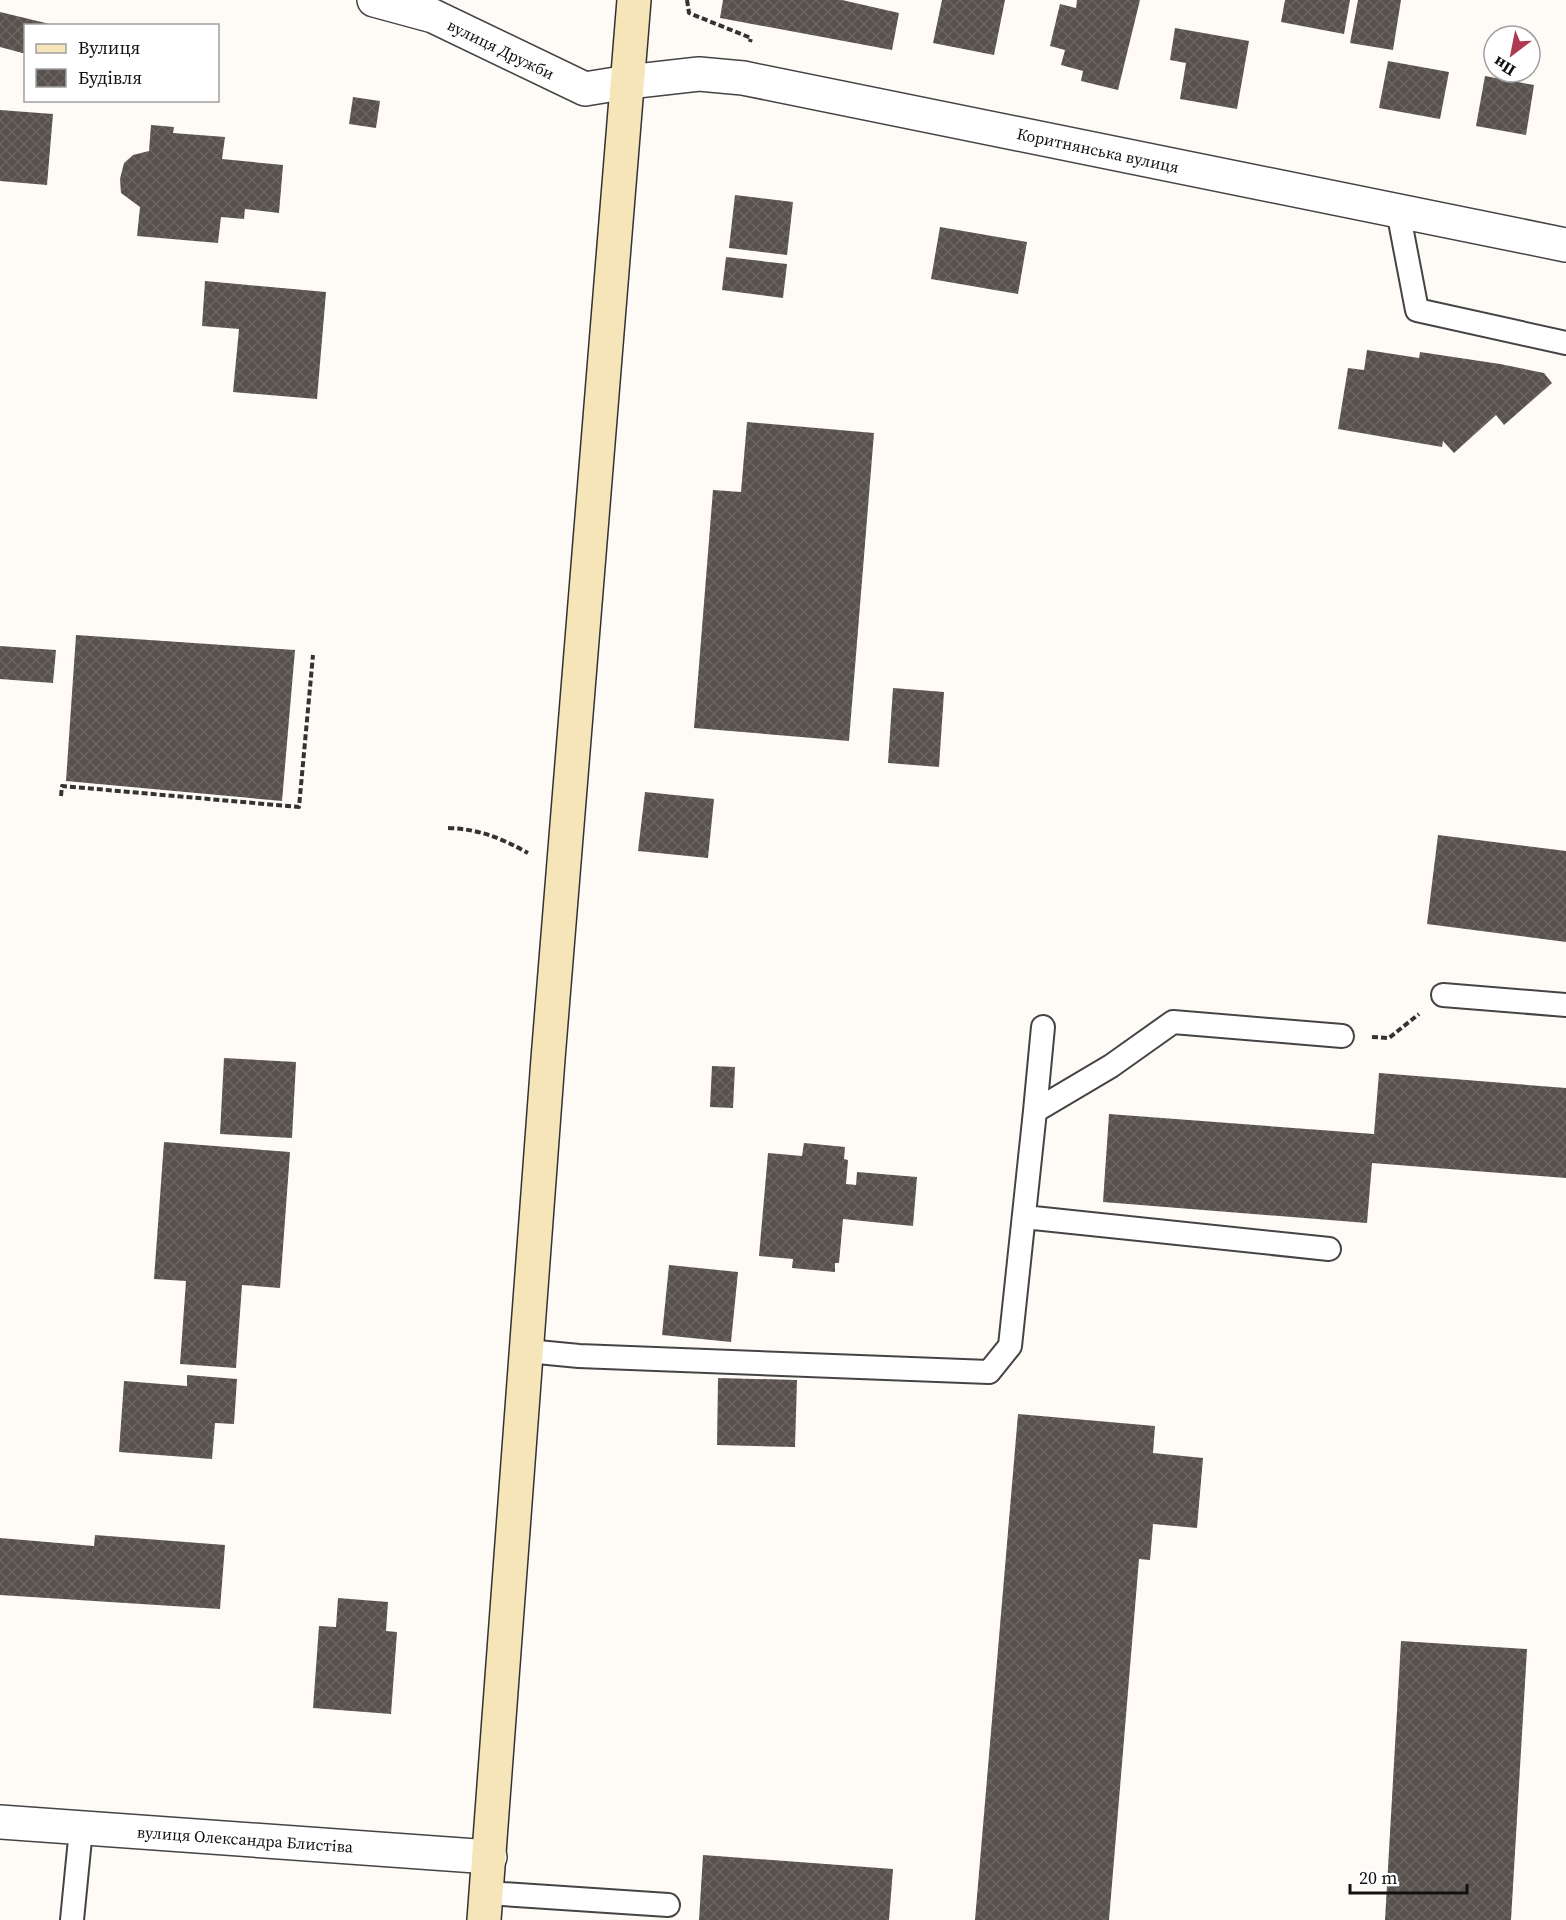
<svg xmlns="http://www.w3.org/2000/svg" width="1566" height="1920" font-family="'Source Serif 4',serif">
	<defs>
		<pattern id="building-cross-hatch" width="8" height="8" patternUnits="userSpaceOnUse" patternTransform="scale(1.5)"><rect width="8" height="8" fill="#58514e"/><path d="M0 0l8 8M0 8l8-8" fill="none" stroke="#6b6663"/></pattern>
	</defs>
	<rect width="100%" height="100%" fill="#fefbf6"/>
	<path fill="url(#building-cross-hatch)" d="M723,0H842L899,13L892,50L720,18Z
		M942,0H1005L994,55L933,43Z
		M1077,0H1140L1118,90L1081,81L1083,71L1061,65L1065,50L1050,46L1060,4L1076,8Z
		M1285,0H1350L1344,34L1281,22Z
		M1358,0H1401L1393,50L1350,43Z
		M0,12L54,25V26H26V54L0,47Z
		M1175,28L1249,41L1237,109L1180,99L1186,63L1170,60Z
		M1388,61L1449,72L1440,119L1379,108Z
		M1485,76L1534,85L1526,135L1476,126Z
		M353,97L380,101L376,128L349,124Z
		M0,110L53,114L47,185L0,181Z
		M151,125L174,127L173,133L225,137L222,159L283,165L279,213L245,209L244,219L221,217L218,243L137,236L140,207L121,193L120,179L124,163L133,155L149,151Z
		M735,195L793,202L787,255L729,248Z
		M940,227L1027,242L1018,294L931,279Z
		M726,257L787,264L783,298L722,290Z
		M205,281L326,292L317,399L233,392L239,329L202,326Z
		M1367,350L1419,358L1420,352L1500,364L1544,373L1552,383L1504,425L1496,415L1454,453L1443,441L1442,447L1338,429L1348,368L1364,370Z
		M747,422L874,433L849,741L694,728L713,490L741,492Z
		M76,635L295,650L282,801L66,781Z
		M0,646L56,650L53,683L0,679Z
		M893,688L944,692L939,767L888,763Z
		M645,792L714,799L708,858L638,851Z
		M1438,835L1566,851V942L1427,924Z
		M224,1058L296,1062L292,1138L220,1134Z
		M712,1066L735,1067L733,1108L710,1107Z
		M1379,1073L1566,1088V1178L1372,1163L1367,1223L1103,1202L1109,1114L1374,1134Z
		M164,1142L290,1152L280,1288L242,1285L236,1368L180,1364L186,1281L154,1279Z
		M804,1143L845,1147L844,1159L848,1160L846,1184L856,1185L857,1172L917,1177L913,1226L843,1219L839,1263H835V1272L792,1268L793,1259L759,1256L768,1153L802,1156Z
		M669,1265L738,1272L731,1342L662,1335Z
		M187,1375L237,1379L234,1424L215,1423L212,1459L119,1452L124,1381L187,1386Z
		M718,1378L797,1380L795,1447L717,1445Z
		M1018,1414L1155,1426L1153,1453L1203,1458L1197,1528L1153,1524L1150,1560L1139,1559L1109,1920H975Z
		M95,1535L225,1545L220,1609L0,1595V1538L94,1546Z
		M338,1598L388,1602L386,1631L397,1632L391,1714L313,1708L319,1626L336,1627Z
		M1401,1641L1527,1649L1511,1920H1385Z
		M703,1855L893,1869L889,1920H699Z"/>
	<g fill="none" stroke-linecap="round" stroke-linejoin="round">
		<g stroke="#444" stroke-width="26">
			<path id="service" d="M1398,211L1417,310L1566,343
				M1443,995L1566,1005
				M1035,1111L1043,1027
				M1024,1217L1329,1249
				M527,1351L579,1356L989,1372L1010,1346L1035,1111L1111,1066L1173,1022L1342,1036
				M487,1893L668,1905
				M72,1920L81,1829"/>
		</g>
		<g stroke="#444" stroke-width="36">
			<path id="minor" d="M374,0L433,16L585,89L628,82"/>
		</g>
		<g stroke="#444" stroke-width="36">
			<path id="tertiary" d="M628,82L699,74L743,78L1566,245
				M0,1822L490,1857"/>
		</g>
		<g stroke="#333" stroke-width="36">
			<path id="secondary" d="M484,1920L548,1059L634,0"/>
		</g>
		<path stroke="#333" stroke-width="4" stroke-dasharray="6 3" stroke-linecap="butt" d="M687,0L689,13L751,38L750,42
			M61,796L62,786L299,807L313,655
			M448,828C479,829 501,838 528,853
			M1372,1037L1389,1038L1419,1014"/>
		<use href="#service" stroke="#fff" stroke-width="22"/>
		<use href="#minor" stroke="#fff" stroke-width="33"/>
		<use href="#tertiary" stroke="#fff" stroke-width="33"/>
		<use href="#secondary" stroke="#f5e5b9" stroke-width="33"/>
	</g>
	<g text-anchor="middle" stroke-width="6" stroke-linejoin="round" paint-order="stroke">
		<g font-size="16" fill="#111" stroke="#fff">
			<text transform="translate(501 49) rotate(26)" y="6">вулиця Дружби</text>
			<text transform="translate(1098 150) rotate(12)" y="6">Коритнянська вулиця</text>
			<text transform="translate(245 1839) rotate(4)" y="6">вулиця Олександра Блистіва</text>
		</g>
	</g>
	<rect x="24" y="24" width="195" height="78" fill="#ffffff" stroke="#a0a0a0" stroke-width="1.5"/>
	<rect x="36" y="44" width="30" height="9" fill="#f5e5b9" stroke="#a0a0a0" stroke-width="1.5"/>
	<text x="78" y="54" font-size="18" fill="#111111">Вулиця</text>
	<rect x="36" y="69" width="30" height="18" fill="url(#building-cross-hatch)" stroke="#a0a0a0" stroke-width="1.5"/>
	<text x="78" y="84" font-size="18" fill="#111111">Будівля</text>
	<g transform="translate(1512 54) rotate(212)"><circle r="28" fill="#ffffff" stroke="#a0a0a0" stroke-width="1.5"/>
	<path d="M0-4.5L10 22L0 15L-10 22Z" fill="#b03952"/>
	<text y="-9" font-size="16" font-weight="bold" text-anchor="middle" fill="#111111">Пн</text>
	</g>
	<path d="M1350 1884v9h117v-9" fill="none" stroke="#111111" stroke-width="3"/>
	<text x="1359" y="1884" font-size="18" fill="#111111" stroke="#ffffff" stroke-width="4.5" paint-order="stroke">20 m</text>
</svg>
